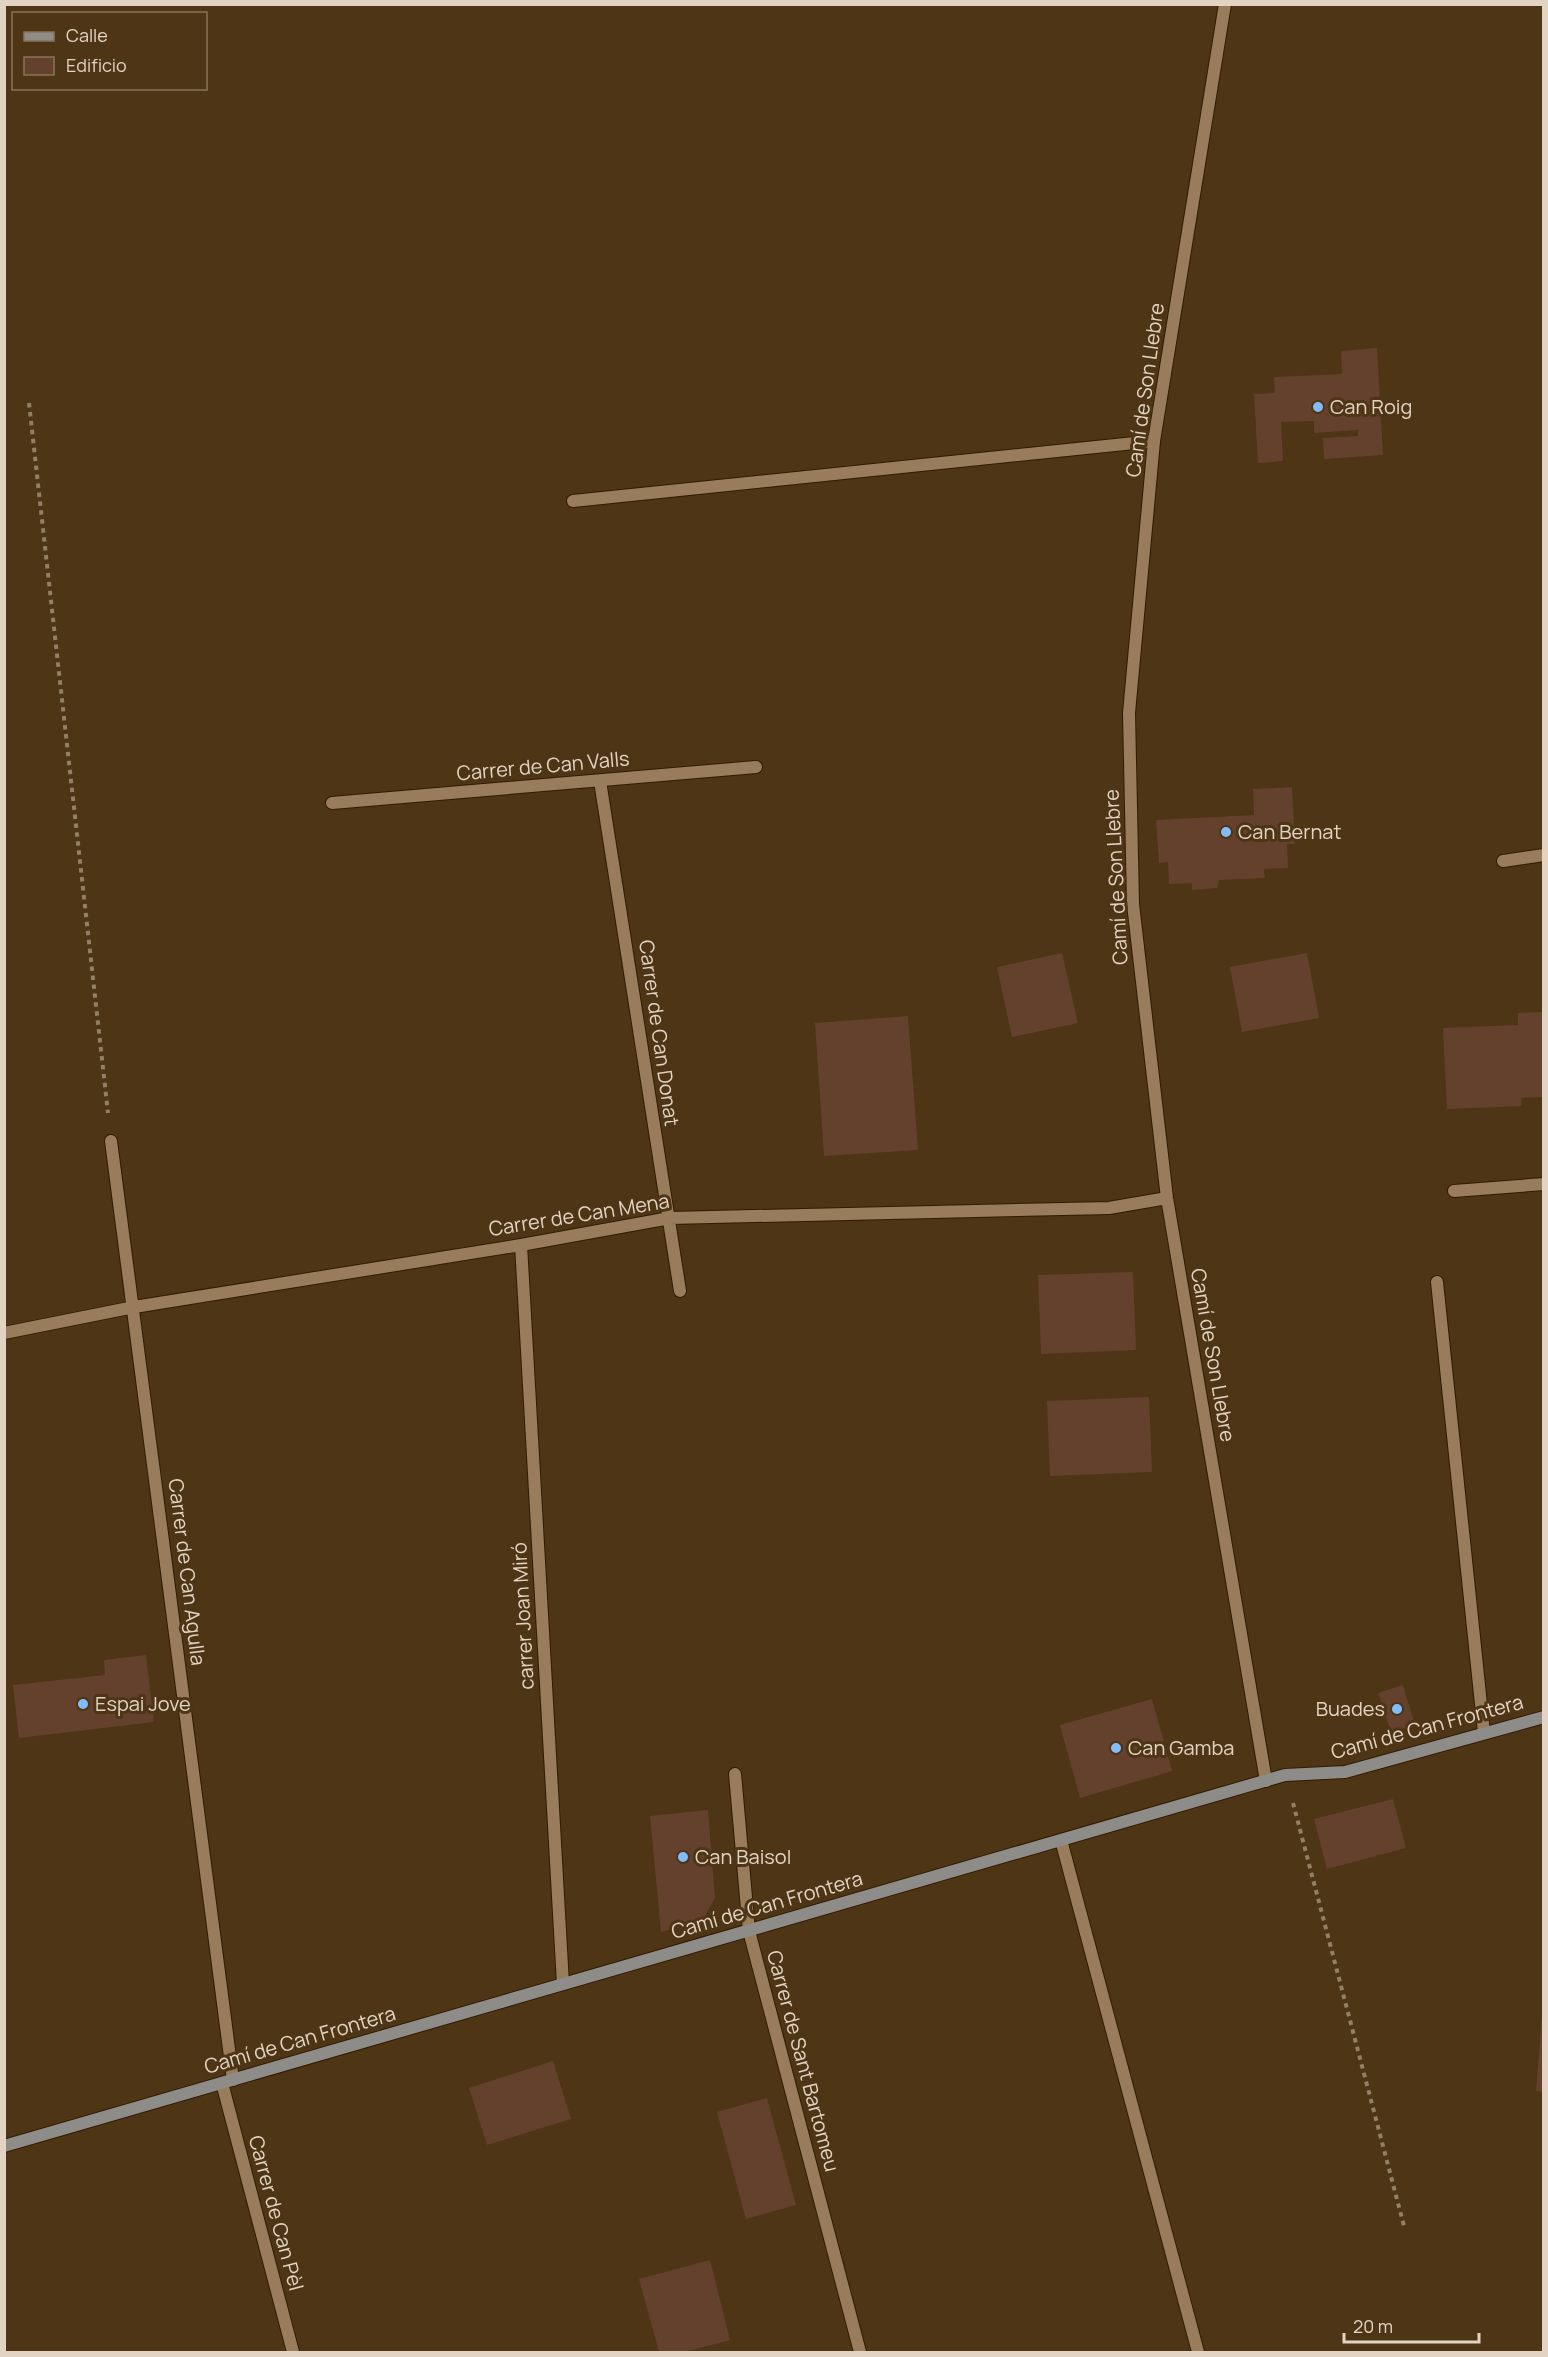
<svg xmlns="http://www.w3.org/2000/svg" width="1548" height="2357" font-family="Manrope,sans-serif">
	<rect width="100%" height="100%" fill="#4d3515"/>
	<path fill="#64412d" d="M1377,348L1383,455L1324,459L1323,438L1358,436V430L1314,433V421L1281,422L1283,461L1258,463L1254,394L1275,393L1274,377L1342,374L1341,351Z
		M1292,787L1295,844H1287L1288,868L1264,869L1265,878L1219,880L1217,888L1192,890V883L1169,884L1168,862L1159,863L1156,820L1254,815L1253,789Z
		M1062,953L1078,1023L1012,1037L997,967Z
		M1307,953L1319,1018L1242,1032L1230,967Z
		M1544,1012V1097L1521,1098L1522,1106L1447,1109L1443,1028L1518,1025V1013Z
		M908,1016L918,1150L824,1156L815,1023Z
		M1133,1272L1136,1350L1041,1354L1038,1275Z
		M1149,1397L1152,1472L1050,1476L1047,1401Z
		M146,1655L154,1722L19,1738L13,1685L105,1675L104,1660Z
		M1403,1685L1415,1725L1391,1732L1378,1693Z
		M1152,1699L1172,1771L1080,1798L1060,1725Z
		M1393,1799L1406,1848L1327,1869L1314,1819Z
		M708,1810L715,1898L702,1921L661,1932L650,1816Z
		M1542,2015H1544V2092L1536,2091Z
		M553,2061L571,2119L487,2145L469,2088Z
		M767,2098L796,2205L746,2219L717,2112Z
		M710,2260L730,2340L684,2352H659L639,2279Z"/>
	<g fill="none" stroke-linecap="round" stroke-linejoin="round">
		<g stroke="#321c00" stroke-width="14">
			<path id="lane" d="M573,501L1154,441
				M1503,861L1544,855
				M1437,1282L1484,1733
				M1061,1840L1198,2352"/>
		</g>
		<g stroke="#321c00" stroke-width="14">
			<path id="street" d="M1225,4L1154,441L1129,713L1133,904L1167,1198L1266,1781
				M600,781L680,1291
				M332,803L756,767
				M111,1141L233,2080
				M1454,1191L1544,1184
				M521,1245L563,1984
				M4,1333L134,1307L521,1245L670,1218L1109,1208L1167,1198
				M735,1774L749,1931L860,2352
				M222,2083L293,2352"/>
		</g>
		<g stroke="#321c00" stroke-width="14">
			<path id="secondary" d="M4,2146L1285,1775L1345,1772L1544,1717"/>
		</g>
		<path stroke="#927f66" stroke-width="4" stroke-dasharray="4.5 4.5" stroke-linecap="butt" d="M29,403L108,1113
			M1293,1803L1404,2226"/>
		<use href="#lane" stroke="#987c5b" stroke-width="12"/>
		<use href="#street" stroke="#987c5b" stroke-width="12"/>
		<use href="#secondary" stroke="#8d8c89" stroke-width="12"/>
	</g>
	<g fill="#83bcfb" stroke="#4d3515" stroke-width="2">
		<circle cx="1318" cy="407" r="6"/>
		<circle cx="1226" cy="832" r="6"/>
		<circle cx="83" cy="1704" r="6"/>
		<circle cx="1397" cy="1709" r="6"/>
		<circle cx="1116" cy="1748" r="6"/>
		<circle cx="683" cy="1857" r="6"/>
	</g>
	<g text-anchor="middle" stroke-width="6" stroke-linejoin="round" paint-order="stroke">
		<g font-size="20" fill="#e2d3c2" stroke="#4d3515">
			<text transform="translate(1145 390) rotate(-82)" y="7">Camí de Son Llebre</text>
			<text transform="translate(543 766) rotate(-5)" y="7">Carrer de Can Valls</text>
			<text transform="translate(1116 877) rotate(-93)" y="7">Camí de Son Llebre</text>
			<text transform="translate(659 1033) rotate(82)" y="7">Carrer de Can Donat</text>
			<text transform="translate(579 1215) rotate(-9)" y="7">Carrer de Can Mena</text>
			<text transform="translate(1213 1355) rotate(80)" y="7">Camí de Son Llebre</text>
			<text transform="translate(187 1572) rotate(83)" y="7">Carrer de Can Agulla</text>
			<text transform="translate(523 1616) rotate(-93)" y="7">carrer Joan Miró</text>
			<text transform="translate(1427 1727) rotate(-15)" y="7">Camí de Can Frontera</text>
			<text transform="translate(767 1905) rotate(-16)" y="7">Camí de Can Frontera</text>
			<text transform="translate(300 2040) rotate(-16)" y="7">Camí de Can Frontera</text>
			<text transform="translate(803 2061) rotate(75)" y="7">Carrer de Sant Bartomeu</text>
			<text transform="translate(276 2213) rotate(75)" y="7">Carrer de Can Pèl</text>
		</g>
		<g font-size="20" fill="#e2d3c2" stroke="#4d3515" text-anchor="start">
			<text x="1330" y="414">Can Roig</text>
			<text x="1238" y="839">Can Bernat</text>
			<text x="95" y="1711">Espai Jove</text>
			<text x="1385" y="1716" text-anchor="end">Buades</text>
			<text x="1128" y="1755">Can Gamba</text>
			<text x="695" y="1864">Can Baisol</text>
		</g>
	</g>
	<rect width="1548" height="2357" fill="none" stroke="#e2d3c2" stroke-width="12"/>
	<rect x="12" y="12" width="195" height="78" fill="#4d3515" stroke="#89745a" stroke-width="1.5"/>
	<rect x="24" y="32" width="30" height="9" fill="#8d8c89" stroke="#89745a" stroke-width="1.5"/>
	<text x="66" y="42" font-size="18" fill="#e2d3c2">Calle</text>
	<rect x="24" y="57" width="30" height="18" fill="#64412d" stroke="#89745a" stroke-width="1.5"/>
	<text x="66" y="72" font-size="18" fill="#e2d3c2">Edificio</text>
	<path d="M1344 2333v9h135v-9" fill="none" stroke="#e2d3c2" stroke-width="3"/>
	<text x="1353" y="2333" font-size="18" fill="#e2d3c2" stroke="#4d3515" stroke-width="4.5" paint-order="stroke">20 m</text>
</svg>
